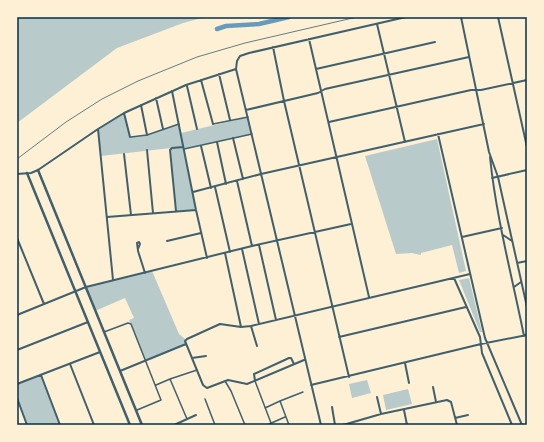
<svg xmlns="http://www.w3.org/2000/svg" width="544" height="442" font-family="'Open Sans',sans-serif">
	<rect width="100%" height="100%" fill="#fdf0d5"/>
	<path fill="#b9caca" d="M17,17H206L183,23L117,48L17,123Z
		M124,113L130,137L147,135L179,124L181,133L248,117L252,134L183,149L196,210L176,211L170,150L171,148L101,156L98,129Z
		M437,139L466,271L459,273L452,245L421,253V255L412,253L396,254L365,156Z
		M152,271L179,334L185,339L186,344L145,360L129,320L134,318L125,298L95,311L86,287Z
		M469,278L482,332H480L459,280Z
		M41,375L60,425H27L17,398V384Z
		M367,380L371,393L352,398L349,384Z
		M408,389L412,404L386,410L383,395Z"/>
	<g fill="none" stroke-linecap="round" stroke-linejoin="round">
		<path stroke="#669bbc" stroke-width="4.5" d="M217,29L226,26L259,24L289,17"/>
		<path stroke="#3f606c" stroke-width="1.5" d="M213,124L248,117
			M131,137L147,135L179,124
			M184,149L252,134
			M104,332L128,323L131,324L161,400L137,410
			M225,381L231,391L245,425
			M255,381L271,423
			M156,385L170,379
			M205,399L215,425
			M280,401L303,392
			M265,408L280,401L289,425
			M187,419L170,379L197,370
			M267,425L285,417"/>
		<path stroke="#3f606c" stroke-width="2" d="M461,17L489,152L498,177L527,307
			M498,17L527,147
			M377,24L405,142
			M309,39L369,297
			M273,47L284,101L349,377
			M316,69L435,42
			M219,74L230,120
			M201,80L213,124
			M187,86L197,129
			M172,91L196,210L207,258
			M156,98L163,129
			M141,105L147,135
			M246,110L318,93L325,89L469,57
			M124,113L130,137
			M329,122L471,90H481L527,80
			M98,129L113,280
			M438,134L485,338L522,425
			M233,138L243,179
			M217,142L226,184
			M201,146L211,188
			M147,150L153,213
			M124,154L131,215
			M490,157C496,217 512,276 524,336
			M17,174L31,173L38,170L98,129L124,113L186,85L236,69
			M492,178L527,170
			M237,181L252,246
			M215,187L230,252
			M193,192L261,174L484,124
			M176,211L170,150L172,148L183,147
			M107,217L196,210
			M503,235L512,241
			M462,237L502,228
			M17,238L44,304
			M167,241L201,233
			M259,245L276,320
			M138,249L140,244L139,242L137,243L138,251L145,273
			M242,249L259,324
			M225,253L241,327
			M517,263L527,261
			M454,278L480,337L482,353L512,425
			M514,287L521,282
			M17,315L86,287L252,246L351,224
			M251,326L257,346
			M339,337L466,307
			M17,350L88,322
			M192,358L206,356
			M304,360L247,384L228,380L207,388L203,385L185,341L187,339L220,324L241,327L251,326L470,274
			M405,363L409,383
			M70,364L94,425
			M120,371L186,344
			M41,375L60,425
			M255,381L254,374L289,358H291L294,364
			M17,384L100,352
			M311,385L481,344L527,335
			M433,387L436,402
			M377,397L381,414
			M17,398L27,425
			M332,407L335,425
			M404,410L407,425
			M455,418L468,415
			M174,425L196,415
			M321,425L236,69L237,61L240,56L249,53L406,17
			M343,425L381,414L447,400L451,402L457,425"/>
		<path stroke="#3f606c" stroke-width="2.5" d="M38,170L142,425
			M27,173L130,425"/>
		<path stroke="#657d81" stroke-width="1" d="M17,159L66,122L102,99L138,81L197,57L245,43L357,17"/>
	</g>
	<rect width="544" height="442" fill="none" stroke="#fdf0d5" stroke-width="36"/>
	<rect x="18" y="18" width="508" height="406" fill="none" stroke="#003049" stroke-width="1.5"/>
</svg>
